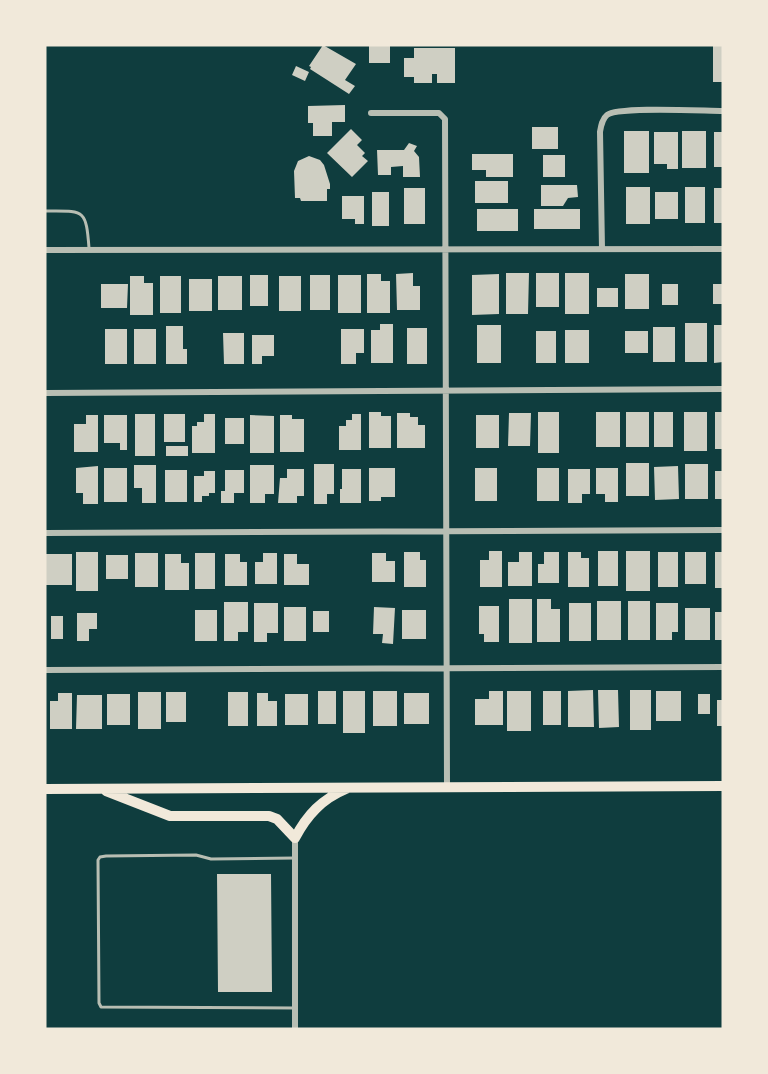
<svg xmlns="http://www.w3.org/2000/svg" width="768" height="1074" font-family="'IBM Plex Sans',sans-serif">
	<rect width="100%" height="100%" fill="#0f3d3e"/>
	<path fill="#cfcfc3" d="M323,45L356,64L345,80L355,86L349,94L310,69L311,67L309,66Z
		M369,45H390V63H369Z
		M713,45H723V82H713Z
		M414,48H455V83H437V74H432V83H414V77H404V58H414Z
		M296,66L309,72L305,81L292,75Z
		M345,105V122H332V136H313V123H308V106Z
		M532,127H558V149H532Z
		M351,129L362,140L357,145L365,153L362,156L368,161L352,177L327,153Z
		M624,131H649V173H624Z
		M682,131H706V168H682Z
		M654,132H678V169H667V164H654Z
		M714,132H723V167H714Z
		M409,143L417,146L414,151L419,157L420,177H403V166L391,167V175H378L377,150H404Z
		M472,154H513V177H486V170H472Z
		M543,155H565V177H543Z
		M309,156L320,160L324,165L330,184V189H327V201H301L300,198H295L294,171L298,161Z
		M475,181H508V203H475Z
		M541,185H577L578,197L568,198L563,206H541Z
		M626,187H650V224H626Z
		M685,187H705V223H685Z
		M404,188H425V224H404Z
		M714,188H723V223H714Z
		M372,192H389V226H372Z
		M655,192H678V219H655Z
		M342,196H364V224H355V219H342Z
		M477,209H518V231H477Z
		M534,209H580V229H534Z
		M413,273V286H420V310H397L396,274Z
		M506,273H529L528,314H506Z
		M536,273H559V307H536Z
		M565,273H589V314H565Z
		M367,274H381V281H390V313H367Z
		M499,274V314L472,315V275Z
		M625,274H649V309H625Z
		M250,275H268V306H250Z
		M310,275H330V310H310Z
		M338,275H361V313H338Z
		M130,276H144V283H153V315H130Z
		M160,276H181V313H160Z
		M218,276H242V310H218Z
		M279,276H301V311H279Z
		M189,279H212V311H189Z
		M101,284H128L127,308H101Z
		M662,284H678V305H662Z
		M713,284H723V304H713Z
		M597,288H618V307H597Z
		M685,323H707V362H685Z
		M380,324H393V363H371V330H380Z
		M477,325H501V363H477Z
		M714,325H723V362L714,363Z
		M166,326H183V349H187V364H166Z
		M653,327H675V362H653Z
		M407,328H427V364H407Z
		M105,329H127V364H105Z
		M134,329H156V364H134Z
		M341,329H364V353H356V364H341Z
		M565,330H589V363H565Z
		M536,331H556V363H536Z
		M625,331H648V353H625Z
		M223,333H244V364H224Z
		M252,335H274V356H262V364H252Z
		M369,412H381V416H391V448H369Z
		M538,412H559V453H538Z
		M596,412H620V447H596Z
		M626,412H649V447H626Z
		M654,412H673V447H654Z
		M684,412H707V451H684Z
		M715,412H723V449H715Z
		M397,413H410V417H418V425H425V448H397Z
		M509,413H531L530,446H508Z
		M135,414H155V456H135Z
		M164,414H185V442H164Z
		M204,414H215V453H192V426H197V422H204Z
		M352,414H361V450H339V426H346V420H352Z
		M86,415H98V452H74V424H86Z
		M104,415H127V450H120V443H104Z
		M250,415L274,416V453H250Z
		M280,415H292V419H304V452H280Z
		M476,415H499V448H476Z
		M225,418H244V444H225Z
		M166,446H188V456H166Z
		M626,463H649V496H626Z
		M314,464H334V494H327V504H314Z
		M685,464H708V499H685Z
		M134,465H156V503H142V488H134Z
		M250,465H274V494H265V503H250Z
		M98,466V504H83V493H76V468Z
		M678,466L679,499L655,500L654,467Z
		M104,468H127V502H104Z
		M369,468H395V497H381V501H369Z
		M475,468H497V501H475Z
		M537,468H559V501H537Z
		M596,468H618V502H605V494H596Z
		M287,469H304V496H297V503H278L280,478H287Z
		M342,469H361V503H340V489H342Z
		M568,469H590V494H582V503H568Z
		M165,470H187V502H165Z
		M225,470H244V493H234V503H221V491H225Z
		M204,471H215V493H209V496H202V502H194V476H204Z
		M715,471H723V499H715Z
		M489,551H502V587H480V560H489Z
		M598,551H618V586H598Z
		M626,551H650V591H626Z
		M76,552H98V591H76Z
		M404,552H420V560H426V587H404Z
		M519,552H532V586H508V562H519Z
		M544,552H559V583H538V564H544Z
		M568,552H581V558H589V587H568Z
		M658,552H678V587H658Z
		M685,552H706V584H685Z
		M715,552H723V588H715Z
		M135,553H158V587H135Z
		M195,553H215V589H195Z
		M263,553H277V584H255V562H263Z
		M372,553H386V561H395V582H372Z
		M46,554H72V585H46Z
		M165,554H181V563H189V590H165Z
		M225,554H240V562H247V586H225Z
		M284,554H297V564H309V585H284Z
		M106,555H128V579H106Z
		M509,599H532V643H509Z
		M537,599H551V609H560V642H537Z
		M597,601H621V640H597Z
		M628,601H650V640H628Z
		M224,602H248V632H238V641H224Z
		M254,603H278V633H267V642H254Z
		M569,603H591V641H569Z
		M656,603H678V632H672V640H656Z
		M479,606H499V642H484V634H479Z
		M284,607H306V641H284Z
		M374,607L395,608L393,644L382,643L383,634H373Z
		M685,608H710V640H685Z
		M195,610H217V641H195Z
		M402,610H426V639H402Z
		M313,611H329V632H313Z
		M715,612H723V640H715Z
		M77,613H97V629H89V641H77Z
		M51,616H63V639H51Z
		M593,690L594,727H568V691Z
		M598,690H618L619,727L599,728Z
		M630,690H651V730H630Z
		M318,691H336V724H318Z
		M343,691H365V733H343Z
		M373,691H397V726H373Z
		M489,691H503V725H475V699H489Z
		M507,691H531V731H507Z
		M543,691H561V725H543Z
		M656,691H681V721H656Z
		M138,692H161V729H138Z
		M166,692H186V722H166Z
		M228,692H248V726H228Z
		M58,693H72V729H50V701H58Z
		M257,693H268V701H277V726H257Z
		M404,693H429V724H404Z
		M107,694H130V725H107Z
		M285,694H308V725H285Z
		M698,694H710V714H698Z
		M77,695H102V729H76Z
		M717,700H723V726H717Z
		M217,874H271L272,992H218Z"/>
	<g fill="none" stroke-linecap="round" stroke-linejoin="round">
		<path stroke="#b8beb3" stroke-width="3" d="M45,211C84,211 86,208 89,248
			M295,858L211,859L196,855L106,856L100,857L98,860L99,1003L101,1007L295,1008"/>
		<path stroke="#b8beb3" stroke-width="6" d="M371,113H439L445,119L447,787
			M602,249L600,132C601,126 602,119 607,115C618,106 704,111 723,111
			M45,250L723,249
			M45,393L723,389
			M45,533L723,530
			M45,670L723,667
			M295,1029V838"/>
		<path stroke="#f1e9da" stroke-width="10" d="M45,789L723,786
			M106,791L170,816H269L277,819L295,838C307,815 322,799 346,789"/>
	</g>
	<rect width="768" height="1074" fill="none" stroke="#f1e9da" stroke-width="93"/>
</svg>
